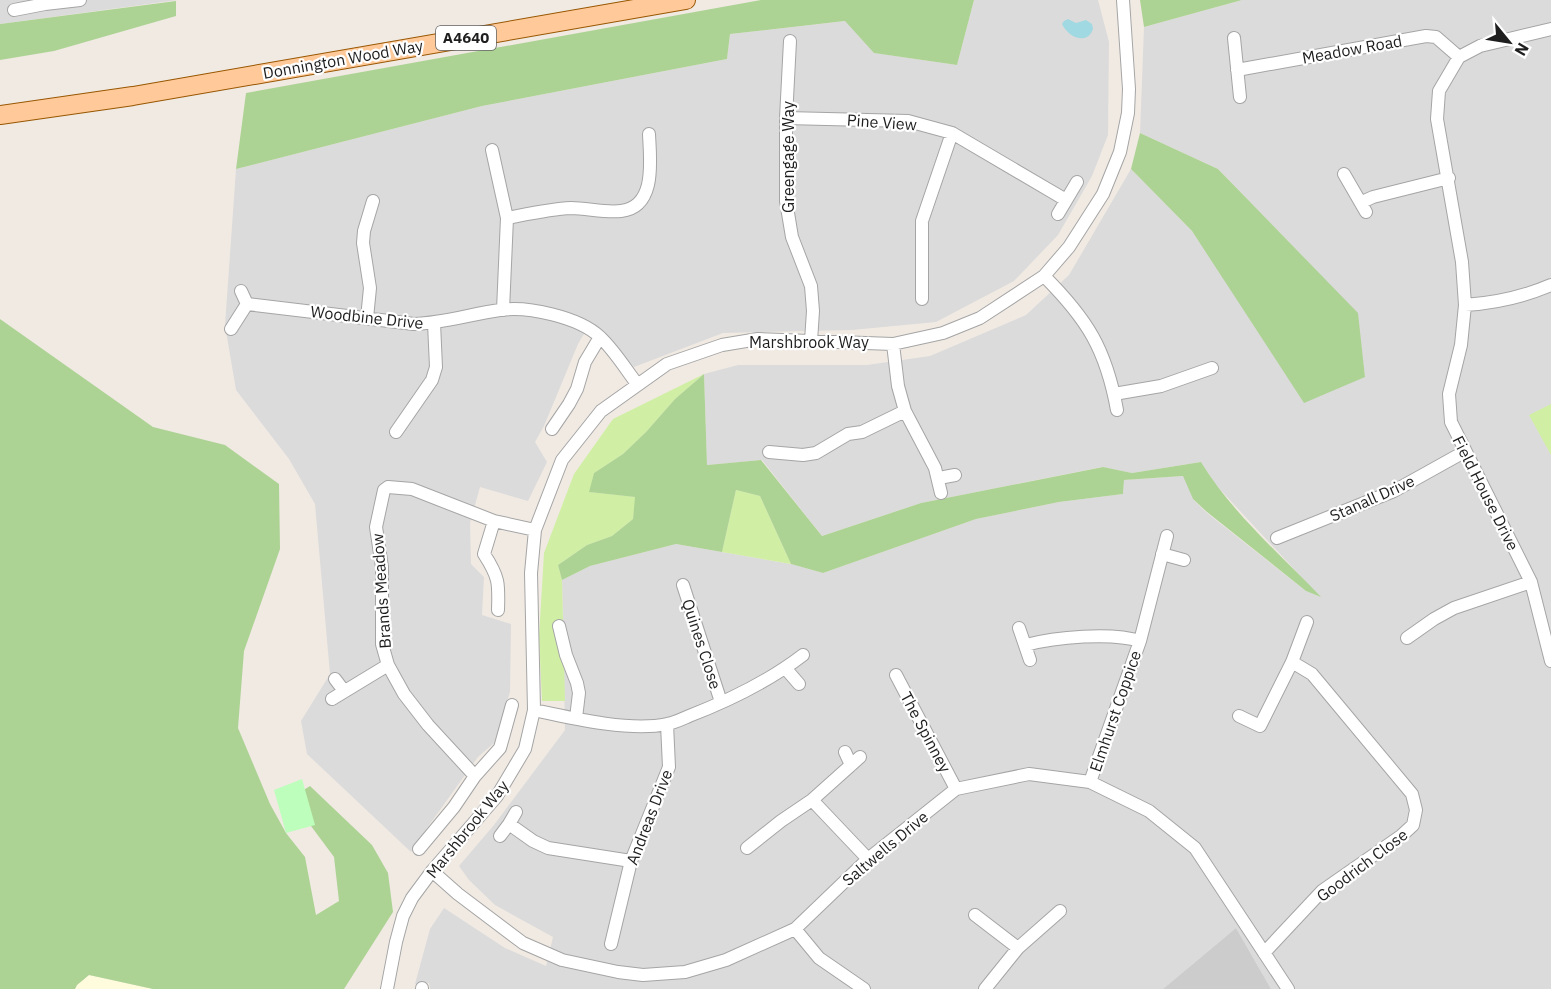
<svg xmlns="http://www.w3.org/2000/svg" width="1551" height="989" font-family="'IBM Plex Sans',sans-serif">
	<rect width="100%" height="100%" fill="#f0eae3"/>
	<path fill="#dcdbdb" d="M0,0H178L0,24Z
		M974,0H1098L1109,42L1108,135L1092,176L1058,235L1014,281L936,322L852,330L723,333L634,367L591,322L578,344L544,426L535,442L547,462L528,501L480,487L470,523L471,564L484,577L482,615L511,624L510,692L494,743L478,757L427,828L411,852L307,754L301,721L330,674L315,504L289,459L236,390L225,325L236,169L482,106L727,59L730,34L846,21L875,53L957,65Z
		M1242,0H1551V989H1271L1236,928L1163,989H430L429,983L415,984L430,929L444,908L505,948L546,966L553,937L495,905L469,880L459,866L494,825L565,730L562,580L590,566L676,544L791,564L823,573L976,519L1059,502L1123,494L1124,480L1184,476L1193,499L1207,513L1306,591L1319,596L1215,484L1201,462L1132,473L1102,467L921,503L822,536L762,460L707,465L704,374L738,365H867L930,356L1026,315L1069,275L1131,169L1192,231L1237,297L1365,377L1357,313L1218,169L1140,133L1144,27Z"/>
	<path fill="#fffcdd" d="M89,975L153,989H75L77,985Z"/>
	<path fill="#ccc" d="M1236,928L1271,989H1163Z"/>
	<path fill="#d0efa4" d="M704,374L675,399L646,432L623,454L594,473L590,492L636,497L633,519L612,536L587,545L558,565L562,580L565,701H542L539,636L544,553L574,474L613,419Z
		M1551,404V455L1529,415Z
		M736,490L760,496L791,564L722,552Z"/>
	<path fill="#add394" d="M761,0H974L957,65L874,53L845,21L730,34L727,59L482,106L236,169L246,93Z
		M1140,0H1242L1144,27Z
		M176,1V16L54,51L0,60V24Z
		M1140,133L1218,169L1358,313L1365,377L1304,403L1192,231L1131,169Z
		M0,319L153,427L225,445L279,484L280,549L244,651L238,728L270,804L286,833L305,857L316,915L339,901L334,857L311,826L302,791L310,786L372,845L388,873L393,912L344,989H153L89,975L77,985L75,989H0Z
		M704,374L707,465L761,460L822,536L921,503L1103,467L1132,473L1201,462C1232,513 1280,554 1321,597L1306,591L1207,512L1193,499L1183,476L1124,480L1123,494L1059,502L976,519L823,573L791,564L760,496L736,490L722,552L676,544L590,566L562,580L558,565L587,545L612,536L633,519L635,497L589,492L594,473L623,454L646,432L675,399Z"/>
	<path fill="#befebc" d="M302,779L315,825L286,833L274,790Z"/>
	<path fill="#a0d9e1" d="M1068,19L1076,23L1086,20L1092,24L1093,29C1087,46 1068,37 1062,24L1064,21Z"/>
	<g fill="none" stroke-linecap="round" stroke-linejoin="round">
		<g stroke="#a5a5a5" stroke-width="14">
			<path id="street" d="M44,0L45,4L80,0
				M14,10L45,4
				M1551,29L1480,46L1459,57L1439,91L1437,119L1462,262L1465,305L1461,345L1449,394L1451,422L1531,582L1551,661
				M1234,38L1240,97
				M790,41L786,118V201L792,237L811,286L813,311L811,341
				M1237,70L1426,36L1436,37L1459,57
				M786,118L908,121L952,133L1066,200
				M492,150L507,218L503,310
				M1344,174L1366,212
				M1362,202L1373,197L1449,178
				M1058,214L1077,182
				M507,218C528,214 550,209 571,208C587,208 605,213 621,211C657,207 650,159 649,134
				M1044,276C1087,319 1106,349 1117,410
				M922,299V221L952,133
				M247,304L414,324C444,323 471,314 500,310C528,306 579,317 600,337C614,350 625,368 637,384
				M1465,305C1496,303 1523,297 1551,285
				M367,318L370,288L363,243L364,231L373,201
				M231,329L247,304L241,291
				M893,344L898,386L905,411
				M1114,394L1161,386L1212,368
				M552,429L569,404L577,389L585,362L600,337
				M396,432L432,380L436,367L434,323
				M769,452L803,455L816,453L848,434L862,432L905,411L935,468L941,493
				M939,478L955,475
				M494,521L484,554C499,577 499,583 498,610
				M1277,538L1394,491L1464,452
				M1162,554L1184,560
				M683,585L721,702
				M559,626L566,655L577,683L579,693L576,718
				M1019,628L1030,660
				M1407,638L1434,619L1454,608L1531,582
				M1026,645C1055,637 1112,632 1140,641L1167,536
				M1292,662L1307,622
				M786,669L799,684
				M896,675L956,789
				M335,679L344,691
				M332,699L388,665
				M534,710C571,718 630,732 667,724C674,723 682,719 689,716C728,701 769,681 803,655
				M1239,716L1260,726L1292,662L1312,674L1412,794L1416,810L1413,825L1401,836L1322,891L1264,953
				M845,752L851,765
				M860,757L812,800L868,859
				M475,776L500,748L512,705
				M1090,782L1140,641
				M516,812L509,824L533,841L548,848L631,861
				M500,836L509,824
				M747,848L781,821L812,800
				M419,849L454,807L475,776L428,725L404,694L388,665L382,644V567L376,527L384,490L388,487L412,489L494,521L535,530
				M432,871L458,894L523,943L562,960L618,972L643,975L685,972L726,960L795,929L868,859L956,789L1029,774L1090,782L1149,811L1195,848L1288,989
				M975,915L1018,948
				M795,929L819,958L864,989
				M611,944L631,861L669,767L667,724
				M422,988V989
				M387,989L396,942L403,916L412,898L432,871L497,796L525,749L534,710L531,573L535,530L562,460L601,411L667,364L722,345L758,339L893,344L943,333L980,318L1044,276L1069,247L1103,194L1120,152L1128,113L1129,89L1123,0
				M985,989L1018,948L1060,911"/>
		</g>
		<g stroke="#985600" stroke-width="20">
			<path id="primary" d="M0,115L133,96L686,0"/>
		</g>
		<use href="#street" stroke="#fff" stroke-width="12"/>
		<use href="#primary" stroke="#ffc999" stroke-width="18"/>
	</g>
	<g text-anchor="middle" stroke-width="4.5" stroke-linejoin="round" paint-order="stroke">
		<rect fill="#fff" stroke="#626262" stroke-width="1.5" x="436" y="26" width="60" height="24" rx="4.5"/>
		<g font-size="15" font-weight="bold" fill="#1e1e1e">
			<text x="466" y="43">A4640</text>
		</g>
		<g font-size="16" fill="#1e1e1e" stroke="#fff">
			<text transform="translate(1352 49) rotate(-10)" y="6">Meadow Road</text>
			<text transform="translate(343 59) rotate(-10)" y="6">Donnington Wood Way</text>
			<text transform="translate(882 122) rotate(4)" y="6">Pine View</text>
			<text transform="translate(788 157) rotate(-90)" y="6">Greengage Way</text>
			<text transform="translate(367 317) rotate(6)" y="6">Woodbine Drive</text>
			<text x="809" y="348">Marshbrook Way</text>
			<text transform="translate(1486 493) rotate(63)" y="6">Field House Drive</text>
			<text transform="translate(1372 498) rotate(-24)" y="6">Stanall Drive</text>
			<text transform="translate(381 591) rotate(-94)" y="6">Brands Meadow</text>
			<text transform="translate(702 644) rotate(72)" y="6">Quines Close</text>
			<text transform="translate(1115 711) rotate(-71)" y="6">Elmhurst Coppice</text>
			<text transform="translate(926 732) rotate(62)" y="6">The Spinney</text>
			<text transform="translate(649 817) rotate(-69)" y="6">Andreas Drive</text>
			<text transform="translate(467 829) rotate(-51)" y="6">Marshbrook Way</text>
			<text transform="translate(885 848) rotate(-40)" y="6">Saltwells Drive</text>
			<text transform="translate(1362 865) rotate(-37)" y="6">Goodrich Close</text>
		</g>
	</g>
	<g transform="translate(1509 42) rotate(120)" stroke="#ffffff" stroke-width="4.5" paint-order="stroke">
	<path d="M0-4.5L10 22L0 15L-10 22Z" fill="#1e1e1e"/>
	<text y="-9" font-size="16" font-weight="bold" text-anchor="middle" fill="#1e1e1e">N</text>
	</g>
</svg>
